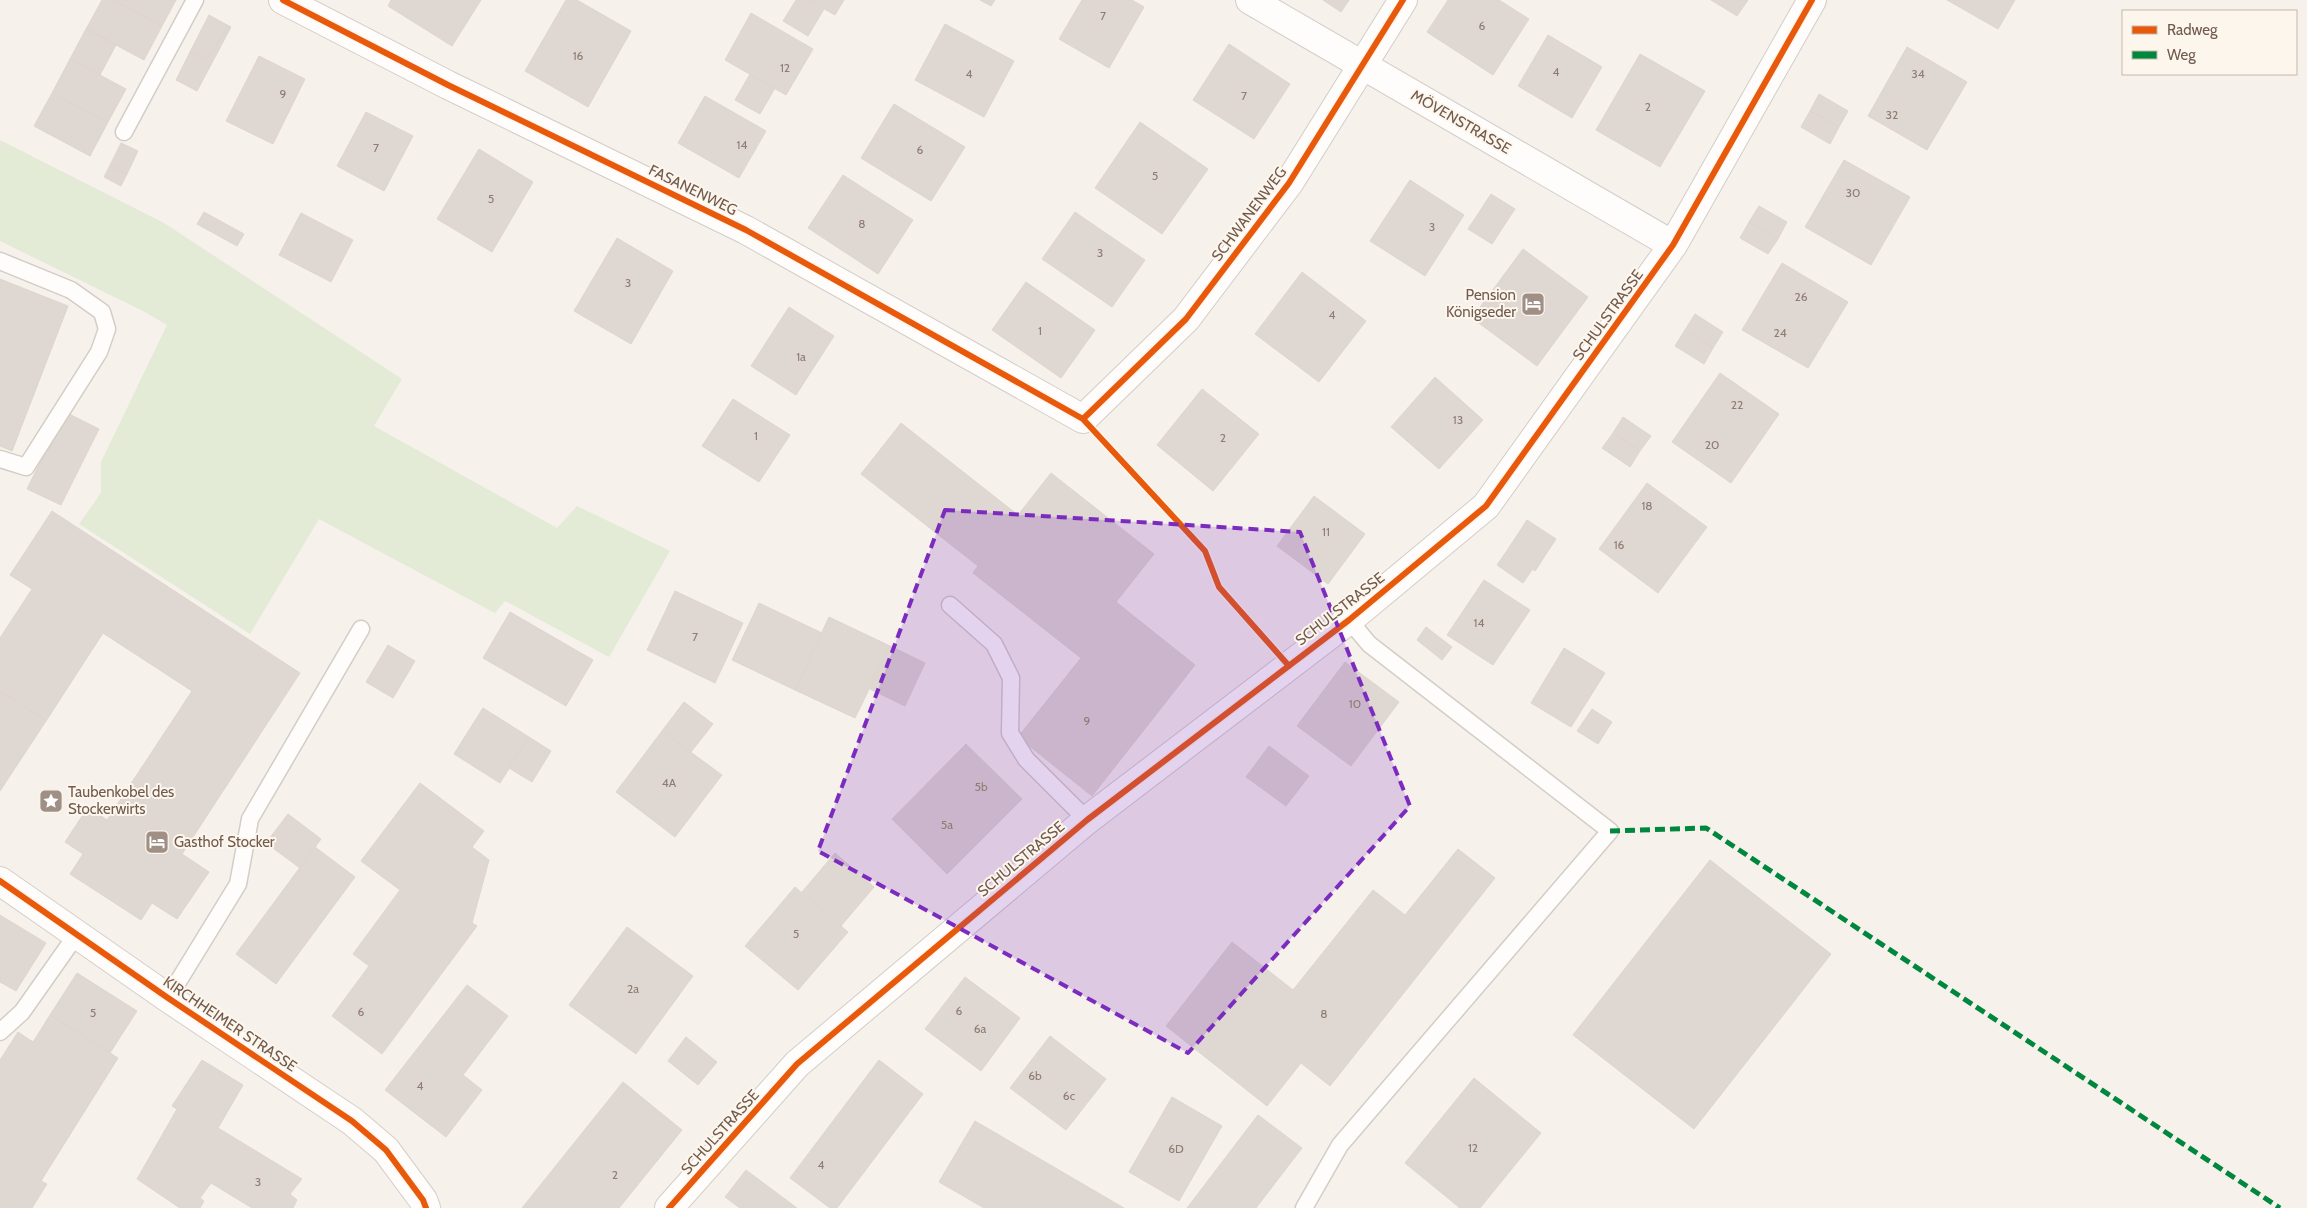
<svg xmlns="http://www.w3.org/2000/svg" width="2307" height="1208" font-family="Cabin,sans-serif">
	<rect width="100%" height="100%" fill="#f6f1eb"/>
	<path fill="#e3ebd7" d="M0,140L164,223L402,379L374,426L557,528L577,506L670,551L609,657L505,601L495,613L319,519L250,634L79,524L101,493V462L167,325L145,312L0,241Z"/>
	<path fill="#dfd7d1" stroke="#ded5ce" d="M102,0H114L162,26L144,60L86,29Z
		M114,0H176L162,26Z
		M391,0H481L452,46L388,6Z
		M566,0H577L631,31L588,107L525,71Z
		M796,0H808L824,9L808,36L783,21Z
		M808,0H844L835,15Z
		M980,0H995L991,6Z
		M1082,0H1132L1144,7L1109,68L1059,39Z
		M1323,0H1349L1341,12Z
		M1448,0H1499L1529,19L1493,75L1427,32Z
		M1711,0H1748L1737,16Z
		M1947,0H2015L1998,29Z
		M751,13L813,49L786,95L725,60Z
		M209,15L229,26L206,60L190,52Z
		M945,24L1014,61L984,117L915,80Z
		M229,26L231,27L197,91L176,80L190,52L206,60Z
		M86,29L116,45L100,75L70,59Z
		M1548,35L1602,67L1572,118L1518,86Z
		M1229,44L1290,84L1254,139L1193,100Z
		M1907,47L1967,82L1927,150L1868,116Z
		M1640,54L1705,91L1660,167L1596,130Z
		M259,56L305,79L273,144L226,121Z
		M70,59L126,89L108,122L52,93Z
		M750,74L775,88L760,114L735,100Z
		M52,93L108,122L90,156L34,126Z
		M1819,94L1848,111L1839,127L1810,111Z
		M705,96L766,131L739,178L678,143Z
		M894,104L965,147L931,201L861,158Z
		M1810,111L1839,127L1830,144L1801,127Z
		M366,112L413,136L384,191L337,166Z
		M1140,122L1208,169L1162,234L1095,188Z
		M121,143L138,151L127,174L110,165Z
		M479,149L533,182L492,252L437,219Z
		M1844,160L1910,197L1871,265L1805,227Z
		M110,165L127,174L121,186L104,177Z
		M843,175L913,220L878,274L808,228Z
		M1410,180L1464,215L1425,276L1370,241Z
		M1491,194L1515,209L1492,244L1468,229Z
		M1759,206L1787,222L1778,239L1749,222Z
		M204,212L244,234L237,246L197,224Z
		M1075,212L1145,260L1112,307L1042,259Z
		M301,213L353,240L331,282L279,255Z
		M1749,222L1778,239L1768,254L1740,238Z
		M617,238L673,271L631,344L574,311Z
		M1523,249L1588,297L1537,366L1472,318Z
		M1782,263L1848,302L1808,368L1742,330Z
		M1302,272L1366,321L1319,382L1255,334Z
		M0,279L68,306L12,451L0,446Z
		M1026,282L1095,330L1061,378L992,330Z
		M789,307L834,336L796,395L751,366Z
		M1695,314L1723,332L1713,348L1685,330Z
		M1685,330L1713,348L1704,364L1675,346Z
		M1720,373L1779,414L1731,483L1672,442Z
		M1435,377L1483,420L1439,469L1391,427Z
		M1202,389L1259,434L1213,491L1157,445Z
		M733,399L790,435L759,482L702,446Z
		M65,412L99,429L61,505L27,489Z
		M1623,417L1651,436L1640,451L1613,433Z
		M901,423L1018,515L1051,473L1154,554L1116,602L1195,665L1092,796L1018,737L1081,658L973,573L978,566L861,474Z
		M1613,433L1640,451L1630,467L1602,448Z
		M1647,483L1707,527L1658,593L1599,549Z
		M1314,496L1365,534L1328,584L1277,546Z
		M52,511L300,673L182,854L209,872L177,919L152,903L141,920L70,874L83,854L65,842L88,807L107,820L192,691L103,633L46,721L0,691V638L32,589L10,575Z
		M1527,520L1556,539L1535,571L1506,552Z
		M1506,552L1532,570L1523,583L1497,565Z
		M1484,580L1530,610L1493,665L1447,635Z
		M675,591L743,623L715,683L647,650Z
		M759,603L822,633L795,690L732,660Z
		M510,612L593,660L566,706L483,658Z
		M829,617L890,646L855,718L795,690Z
		M1426,627L1452,647L1442,660L1417,640Z
		M388,645L415,661L393,698L366,682Z
		M890,646L925,663L905,706L870,689Z
		M1564,648L1605,673L1571,727L1531,703Z
		M1345,662L1399,702L1351,766L1297,726Z
		M0,691L46,721L0,791Z
		M684,702L713,724L691,752L662,731Z
		M483,708L529,737L500,783L454,754Z
		M1592,709L1612,722L1598,744L1577,731Z
		M662,731L722,775L675,837L616,792Z
		M529,737L551,751L532,782L509,768Z
		M966,744L1022,799L947,874L892,819Z
		M1269,746L1309,776L1286,806L1246,777Z
		M420,783L484,831L472,847L489,860L472,923L477,926L382,1054L332,1016L369,966L353,954L400,890L361,861Z
		M288,814L321,839L300,868L266,843Z
		M315,847L355,877L276,984L236,954Z
		M1458,849L1495,878L1330,1086L1301,1063L1267,1106L1166,1026L1232,942L1293,990L1373,890L1405,915Z
		M835,853L874,887L841,926L802,892Z
		M1710,860L1831,954L1694,1129L1573,1035Z
		M795,887L848,932L798,990L745,946Z
		M0,915L46,943L16,991L0,982Z
		M627,927L693,976L636,1054L569,1005Z
		M77,973L137,1011L110,1053L50,1015Z
		M965,977L1020,1018L981,1071L925,1029Z
		M467,985L508,1016L463,1075L482,1090L446,1137L385,1090Z
		M50,1015L118,1058L41,1181L47,1184L32,1208H0V1060L18,1032L33,1042Z
		M1050,1036L1106,1079L1066,1130L1010,1088Z
		M686,1037L717,1062L698,1085L668,1061Z
		M202,1060L243,1085L218,1128L302,1179L290,1194L297,1200L293,1208H252L211,1183L200,1198L204,1201L200,1208H180L137,1179L177,1109L172,1106Z
		M879,1060L923,1094L837,1208H830L790,1178Z
		M1474,1078L1541,1133L1480,1208H1460L1405,1163Z
		M623,1082L682,1130L619,1208H522Z
		M1172,1097L1222,1126L1179,1201L1129,1172Z
		M1258,1115L1302,1148L1256,1208H1187Z
		M975,1121L1124,1208H984L939,1182Z
		M746,1170L797,1208H740L725,1197Z"/>
	<g fill="none" stroke-linecap="round" stroke-linejoin="round">
		<g stroke="#d3cdc6" stroke-width="19">
			<path id="service" d="M124,132L195,0
				M0,261L71,290L102,312L107,329L99,352L26,467L0,459
				M950,605L994,644L1011,678L1010,733L1026,759L1087,820
				M168,998L238,884L250,819L361,629
				M0,1032L22,1012L77,934
				M1304,1208L1340,1145L1610,831L1369,644L1349,620"/>
		</g>
		<g stroke="#d3cdc6" stroke-width="30">
			<path id="minor" d="M283,0L448,85L746,230L1083,419L1186,319L1289,183L1403,0
				M1250,0L1673,245
				M669,1208L797,1064L1087,820L1349,620L1486,506L1673,245L1812,0"/>
		</g>
		<g stroke="#d5cec8" stroke-width="30">
			<path id="secondary" d="M0,881L168,998L352,1121L386,1150L423,1200L426,1208"/>
		</g>
		<use href="#service" stroke="#fefdfc" stroke-width="16"/>
		<use href="#minor" stroke="#fefdfc" stroke-width="28"/>
		<use href="#secondary" stroke="#fefdfc" stroke-width="28"/>
		<path stroke="#00873e" stroke-width="5" stroke-dasharray="10 5" stroke-linecap="butt" d="M1610,831L1706,828L2280,1208"/>
		<g stroke="#fdf6ed" stroke-width="9">
			<path id="cycleway" d="M283,0L448,85L746,230L1083,419L1205,551L1219,587L1289,666
				M1083,419L1186,319L1289,183L1403,0
				M0,881L168,998L352,1121L386,1150L423,1200L426,1208
				M669,1208L797,1064L1087,820L1349,620L1486,506L1673,245L1812,0"/>
		</g>
		<use href="#cycleway" stroke="#e8590c" stroke-width="6"/>
	</g>
	<path fill="#7b2cbf" fill-opacity="0.2" stroke="#7b2cbf" stroke-width="4" stroke-dasharray="10 6" stroke-linejoin="round" d="M945,510L1300,532L1410,806L1188,1053L818,851Z"/>
	<defs>
		<g id="hotel-square" transform="scale(1.25)"><rect x="-9" y="-9" width="18" height="18" rx="4" fill="#a08f85" stroke="#fdf6ed"/><path d="M-6-4.5h1.5V1H6V5H4.5V3h-9V5H-6ZM-4 0a1.8 1.8 0 1 1 3.6 0ZM.5 0V-2.5h3Q6-2.5 6 0Z" fill="#fff"/></g>
		<g id="sight-square" transform="scale(1.25)"><rect x="-9" y="-9" width="18" height="18" rx="4" fill="#a08f85" stroke="#fdf6ed"/><path d="M0-6L1.8-2.2L6-1.7L2.9 1.2L3.7 5.4L0 3.3L-3.7 5.4L-2.9 1.2L-6-1.7L-1.8-2.2Z" fill="#fff"/></g>
	</defs>
	<g fill-rule="evenodd">
		<use href="#hotel-square" x="1533" y="304"/>
		<use href="#sight-square" x="51" y="801"/>
		<use href="#hotel-square" x="157" y="842"/>
	</g>
	<g text-anchor="middle" stroke-width="4" stroke-linejoin="round" paint-order="stroke">
		<g font-size="12" fill="#8f7c72">
			<text x="1103" y="20">7</text>
			<text x="1482" y="30">6</text>
			<text x="578" y="60">16</text>
			<text x="785" y="72">12</text>
			<text x="1556" y="76">4</text>
			<text x="969" y="78">4</text>
			<text x="1918" y="78">34</text>
			<text x="283" y="98">9</text>
			<text x="1244" y="100">7</text>
			<text x="1648" y="111">2</text>
			<text x="1892" y="119">32</text>
			<text x="742" y="149">14</text>
			<text x="376" y="152">7</text>
			<text x="920" y="154">6</text>
			<text x="1155" y="180">5</text>
			<text x="1853" y="197">30</text>
			<text x="491" y="203">5</text>
			<text x="862" y="228">8</text>
			<text x="1432" y="231">3</text>
			<text x="1100" y="257">3</text>
			<text x="628" y="287">3</text>
			<text x="1801" y="301">26</text>
			<text x="1332" y="319">4</text>
			<text x="1040" y="335">1</text>
			<text x="1780" y="337">24</text>
			<text x="801" y="361">1a</text>
			<text x="1737" y="409">22</text>
			<text x="1458" y="424">13</text>
			<text x="756" y="440">1</text>
			<text x="1223" y="442">2</text>
			<text x="1712" y="449">20</text>
			<text x="1647" y="510">18</text>
			<text x="1326" y="536">11</text>
			<text x="1619" y="549">16</text>
			<text x="1479" y="627">14</text>
			<text x="695" y="641">7</text>
			<text x="1355" y="708">10</text>
			<text x="1087" y="725">9</text>
			<text x="669" y="787">4A</text>
			<text x="981" y="791">5b</text>
			<text x="947" y="829">5a</text>
			<text x="796" y="938">5</text>
			<text x="633" y="993">2a</text>
			<text x="959" y="1015">6</text>
			<text x="361" y="1016">6</text>
			<text x="93" y="1017">5</text>
			<text x="1324" y="1018">8</text>
			<text x="980" y="1033">6a</text>
			<text x="1035" y="1080">6b</text>
			<text x="420" y="1090">4</text>
			<text x="1069" y="1100">6c</text>
			<text x="1473" y="1152">12</text>
			<text x="1176" y="1153">6D</text>
			<text x="821" y="1169">4</text>
			<text x="615" y="1179">2</text>
			<text x="258" y="1186">3</text>
		</g>
		<g font-size="15" fill="#715a4e" stroke="#fdf6ed">
			<text transform="translate(1461 122) rotate(30)" y="5">MÖVENSTRASSE</text>
			<text transform="translate(693 190) rotate(26)" y="5">FASANENWEG</text>
			<text transform="translate(1249 214) rotate(-53)" y="5">SCHWANENWEG</text>
			<text transform="translate(1608 315) rotate(-54)" y="5">SCHULSTRASSE</text>
			<text transform="translate(1340 609) rotate(-38)" y="5">SCHULSTRASSE</text>
			<text transform="translate(1021 859) rotate(-40)" y="5">SCHULSTRASSE</text>
			<text transform="translate(230 1024) rotate(34)" y="5">KIRCHHEIMER STRASSE</text>
			<text transform="translate(720 1132) rotate(-48)" y="5">SCHULSTRASSE</text>
		</g>
		<g font-size="15" fill="#715a4e" stroke="#fdf6ed" text-anchor="start">
			<text x="1516" y="300" text-anchor="end">Pension<tspan x="1516" dy="17">Königseder</tspan></text>
			<text x="68" y="797">Taubenkobel des<tspan x="68" dy="17">Stockerwirts</tspan></text>
			<text x="174" y="847">Gasthof Stocker</text>
		</g>
	</g>
	<rect x="2122" y="10" width="175" height="65" fill="#fdf6ed" stroke="#c5b8ad"/>
	<rect x="2132" y="26" width="25" height="8" fill="#e8590c" stroke="#c5b8ad"/>
	<text x="2167" y="35" font-size="15" fill="#715a4e">Radweg</text>
	<rect x="2132" y="51" width="25" height="8" fill="#00873e" stroke="#c5b8ad"/>
	<text x="2167" y="60" font-size="15" fill="#715a4e">Weg</text>
</svg>
